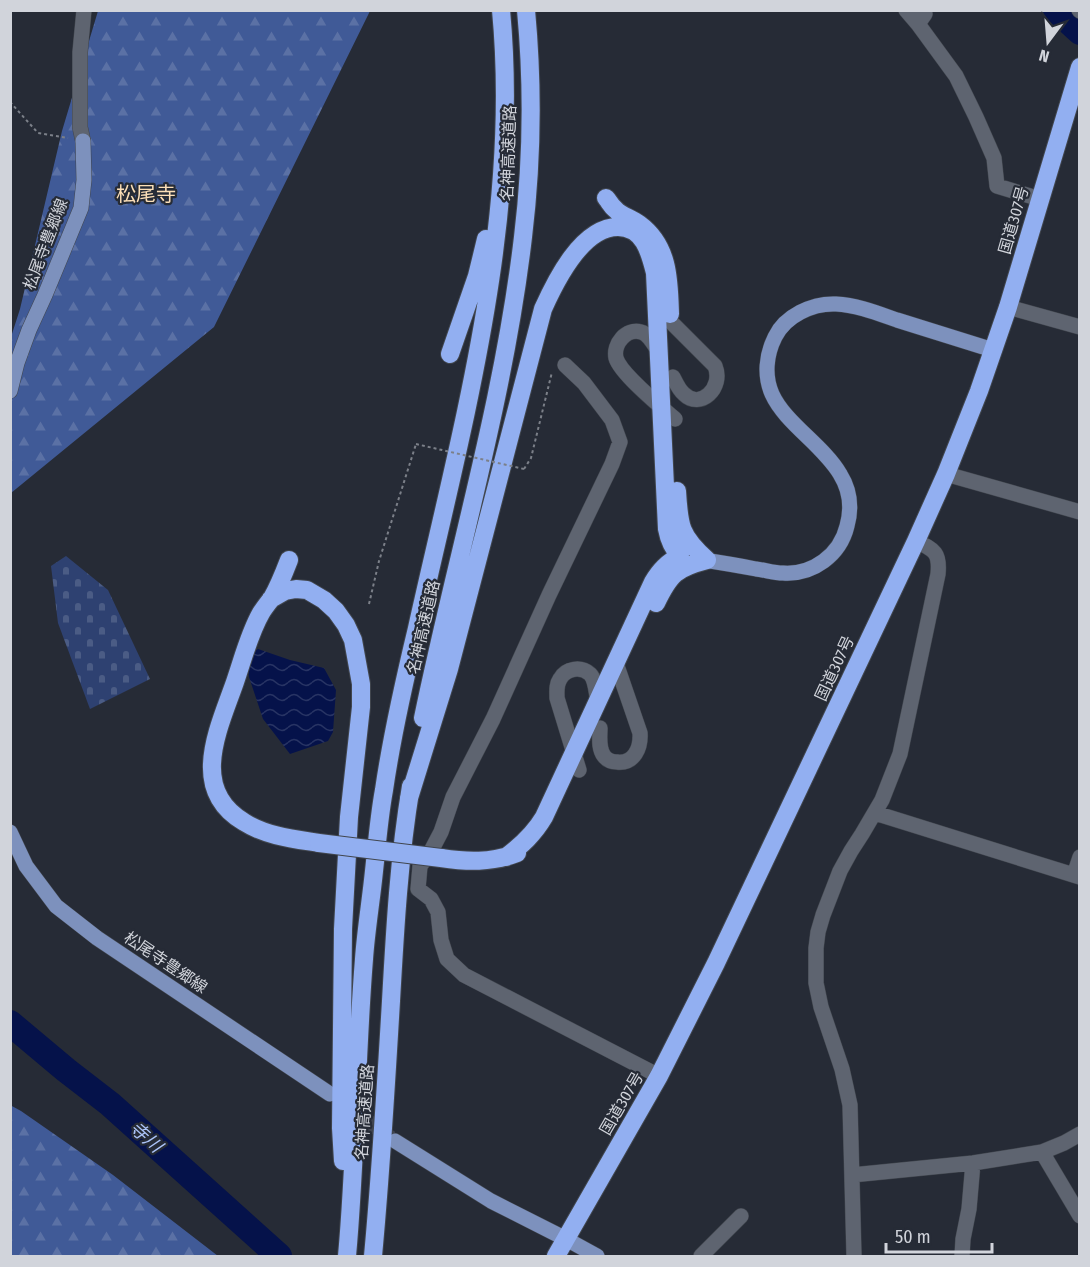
<svg xmlns="http://www.w3.org/2000/svg" width="1090" height="1267" font-family="'Fira Sans Condensed','Noto Sans JP',sans-serif">
	<defs>
		<pattern id="forest-firs" width="22" height="20" patternUnits="userSpaceOnUse" patternTransform="scale(1.5)"><rect width="22" height="20" fill="#405a97"/><path d="M5 1l3.5 6h-7zM16 11l3.5 6h-7z" fill="#5b71a5"/></pattern>
		<pattern id="cemetery-stones" width="16" height="16" patternUnits="userSpaceOnUse" patternTransform="scale(1.5)"><rect width="16" height="16" fill="#2e4171"/><path d="M2 7V4a2 2 0 0 1 4 0v3zM10 15v-3a2 2 0 0 1 4 0v3z" fill="#4b5c85"/></pattern>
		<pattern id="water-waves" width="16" height="10" patternUnits="userSpaceOnUse" patternTransform="scale(1.5)"><rect width="16" height="10" fill="#05124a"/><path d="M0 5q4-4 8 0t8 0" fill="none" stroke="#283464"/></pattern>
	</defs>
	<rect width="100%" height="100%" fill="#262b36"/>
	<path fill="url(#forest-firs)" d="M98,11H370L214,327L11,493V337L20,309L62,131Z
		M10,1105L21,1111L113,1175L218,1256H11Z"/>
	<path fill="url(#cemetery-stones)" d="M66,556L108,590L150,679L90,709L58,623L51,566Z"/>
	<path fill="url(#water-waves)" d="M258,649L290,660L324,668L336,690L333,732L328,741L290,754L263,719L249,677L247,657Z"/>
	<g fill="none" stroke-linecap="round" stroke-linejoin="round">
		<path stroke="#05124a" stroke-width="26" d="M1056,10L1080,32
			M10,1023L66,1070L110,1104L279,1256"/>
		<path stroke="#40444f" stroke-width="15" stroke-dasharray="15 8" stroke-linecap="butt" d="M349,1108L391,1138"/>
		<g stroke="#41464e" stroke-width="16">
			<path id="minor" d="M906,10L918,24L956,76L976,117L994,158L997,186L1040,199
				M1079,10L1080,11
				M918,24L925,14L924,10
				M83,141L80,127V52L84,10
				M1008,307L1080,327
				M658,309L715,366C724,388 700,410 684,394C679,390 676,383 673,377
				M659,352C654,345 649,334 641,332C626,328 613,344 616,358C620,373 661,407 675,419
				M565,365L584,383L612,420L620,442L612,464L549,595L493,719L453,797L441,832L431,851L420,866L418,889L431,899L438,912L441,940L447,959L464,975L659,1076
				M946,474L1080,512
				M600,728C600,737 598,748 604,756C607,760 612,762 617,762C634,764 641,748 640,733L616,663
				M579,770L557,698C557,691 556,685 560,679C566,668 581,666 590,674C596,680 596,694 598,702
				M875,813L1080,877
				M1074,875L1080,857
				M1042,1152L1080,1216
				M852,1175L973,1163L1042,1152L1064,1143L1080,1134
				M701,1256L741,1216
				M854,1256L850,1105L842,1069L821,1007L816,983V948L818,932L823,915L840,871L851,851L862,834L882,800L900,754L938,574C940,553 935,550 916,541
				M962,1256L963,1239L969,1209L973,1163"/>
		</g>
		<g stroke="#41464e" stroke-width="16">
			<path id="major" d="M10,391L17,363L29,330L45,295L81,208L84,180L83,141
				M697,559C717,562 736,565 756,569C765,570 774,573 783,573C813,575 840,555 847,526C852,508 850,490 840,474C823,445 785,423 772,394C764,376 766,355 775,337C785,316 812,303 836,304C857,305 877,313 897,320C929,330 961,340 993,350
				M10,832L26,866L56,906L97,938L330,1094
				M395,1141L491,1201L566,1239L597,1256"/>
		</g>
		<g stroke="#41464e" stroke-width="20">
			<path id="highway" d="M606,198C609,201 611,206 615,209C621,216 631,218 639,224C669,246 669,280 670,314
				M450,354L477,276L486,239
				M677,491C679,526 680,536 707,560
				M289,560C284,573 279,586 272,598C268,603 264,608 261,613C249,634 243,659 235,682C219,728 188,789 244,822C266,836 294,839 319,843
				M271,599L285,591L296,589L307,590L324,600L336,611L346,625L353,640L361,684V707L349,817L343,929L341,1128L343,1161
				M656,603C670,574 676,568 707,560
				M423,718C456,558 504,400 523,237C532,163 533,85 526,10
				M409,798L449,669L543,309C556,280 582,227 618,227C644,227 650,253 655,273L667,529C669,540 672,548 680,556C667,563 660,570 653,582L544,817C534,834 522,845 506,857
				M441,858C467,862 491,863 517,853
				M347,1256C356,1158 356,1058 364,959C366,930 371,901 374,871C377,844 379,817 384,790C392,735 404,682 417,628C462,426 521,220 501,10
				M373,1256C381,1171 386,1086 391,1001C395,929 399,857 411,786
				M556,1256L659,1076L716,963L916,541L946,474L979,391L1008,307L1080,67"/>
		</g>
		<path stroke="#7c8089" stroke-width="2" stroke-dasharray="3 3" stroke-linecap="butt" d="M10,102L38,133L68,138
			M524,469L531,458L552,372
			M369,604L379,561L416,444"/>
		<use href="#minor" stroke="#5e6470" stroke-width="15"/>
		<use href="#major" stroke="#7d91bd" stroke-width="15"/>
		<use href="#highway" stroke="#92aff1" stroke-width="18"/>
		<g stroke="#41464e" stroke-width="20" stroke-linecap="butt">
			<path id="highway-bridge" d="M319,843L441,858"/>
		</g>
		<path stroke="#7c8089" stroke-width="2" stroke-dasharray="3 3" stroke-linecap="butt" d="M416,444L524,469"/>
		<use href="#highway-bridge" stroke="#92aff1" stroke-width="18"/>
	</g>
	<g text-anchor="middle" stroke-width="4.5" stroke-linejoin="round" paint-order="stroke">
		<g font-size="16" fill="#d1d4db" stroke="#262b36">
			<text transform="translate(508 153) rotate(-88)" y="6">名神高速道路</text>
			<text transform="translate(1013 220) rotate(-74)" y="6">国道307号</text>
			<text transform="translate(45 244) rotate(-69)" y="6">松尾寺豊郷線</text>
			<text transform="translate(423 627) rotate(-77)" y="6">名神高速道路</text>
			<text transform="translate(834 668) rotate(-65)" y="6">国道307号</text>
			<text transform="translate(166 962) rotate(34)" y="6">松尾寺豊郷線</text>
			<text transform="translate(621 1103) rotate(-60)" y="6">国道307号</text>
			<text transform="translate(364 1112) rotate(-86)" y="6">名神高速道路</text>
		</g>
		<g font-size="18" font-style="italic" fill="#acc4f9" stroke="#262b36">
			<text transform="translate(146 1137) rotate(42)" y="6">寺川</text>
		</g>
		<g font-size="20" fill="#fcdfb8" stroke="#262b36">
			<text x="146" y="201">松尾寺</text>
		</g>
	</g>
	<rect width="1090" height="1267" fill="none" stroke="#d1d4db" stroke-width="24"/>
	<g transform="translate(1048 42) rotate(196)" stroke="#262b36" stroke-width="4.5" paint-order="stroke">
	<path d="M0-4.5L10 22L0 15L-10 22Z" fill="#d1d4db"/>
	<text y="-9" font-size="16" font-weight="bold" text-anchor="middle" fill="#d1d4db">N</text>
	</g>
	<path d="M886 1243v9h106v-9" fill="none" stroke="#d1d4db" stroke-width="3"/>
	<text x="895" y="1243" font-size="18" fill="#d1d4db" stroke="#262b36" stroke-width="4.5" paint-order="stroke">50 m</text>
</svg>
